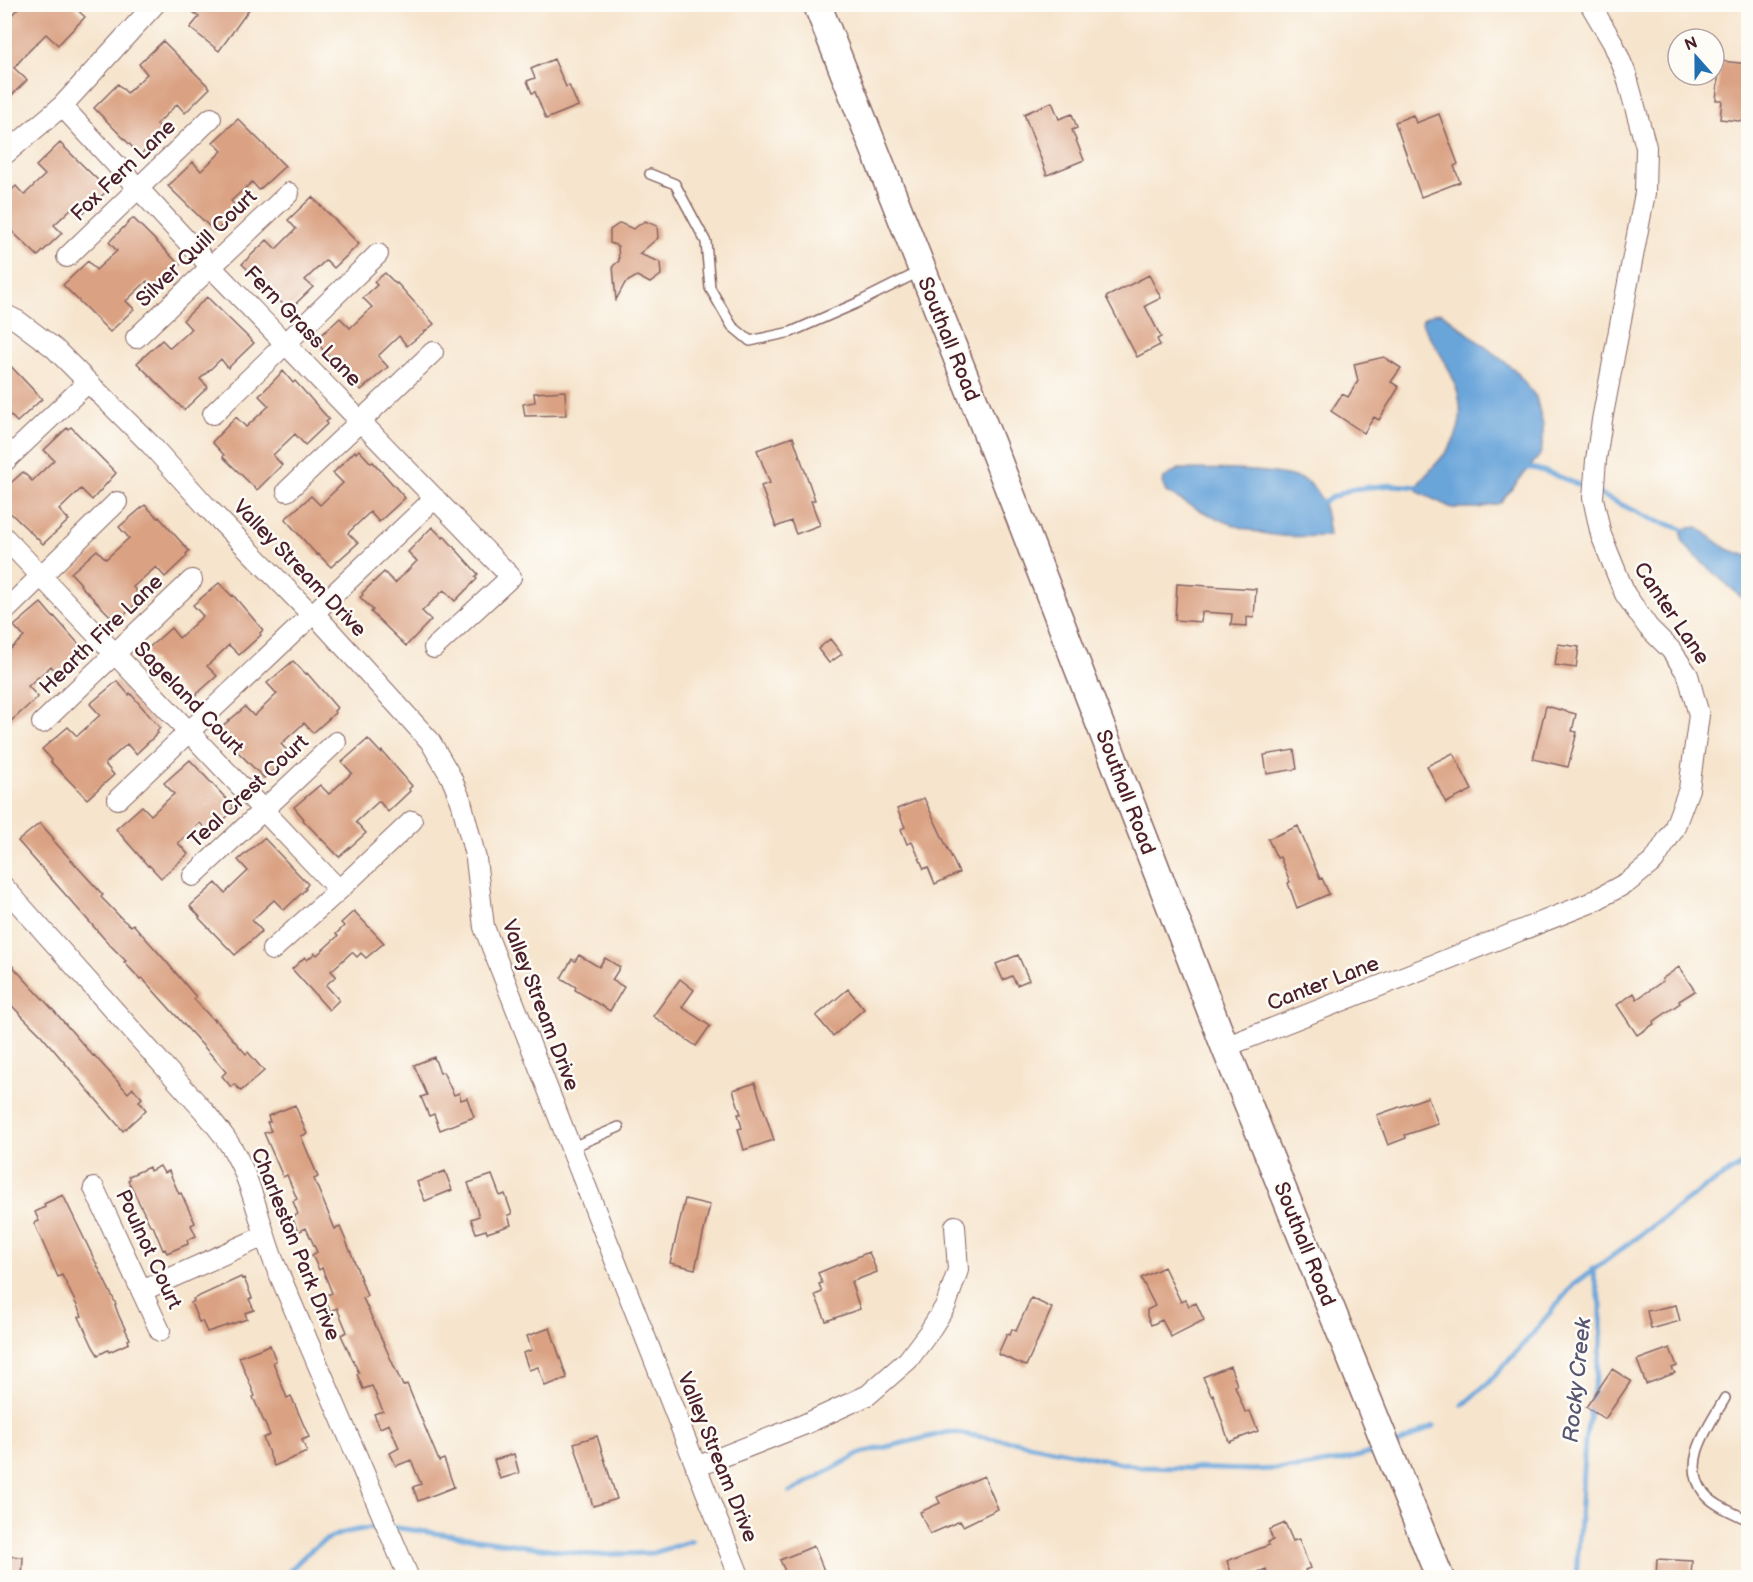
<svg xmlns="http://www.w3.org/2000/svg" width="1753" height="1582" font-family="'Balsamiq Sans',sans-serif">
	<rect width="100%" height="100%" fill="#fdfcf7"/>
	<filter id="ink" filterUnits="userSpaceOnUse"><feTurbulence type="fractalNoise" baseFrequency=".0167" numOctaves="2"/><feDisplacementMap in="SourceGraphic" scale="12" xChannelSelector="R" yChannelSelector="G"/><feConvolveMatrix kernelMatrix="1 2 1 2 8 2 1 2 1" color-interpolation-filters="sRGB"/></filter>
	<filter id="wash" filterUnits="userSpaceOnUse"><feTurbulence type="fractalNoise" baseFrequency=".008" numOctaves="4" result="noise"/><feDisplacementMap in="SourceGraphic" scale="24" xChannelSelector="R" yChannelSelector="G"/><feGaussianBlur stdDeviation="1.35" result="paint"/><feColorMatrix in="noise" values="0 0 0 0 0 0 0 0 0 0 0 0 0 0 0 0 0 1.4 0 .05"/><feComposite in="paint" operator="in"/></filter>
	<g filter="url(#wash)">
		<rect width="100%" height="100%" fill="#f6e4cc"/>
		<path fill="#6aa5da" stroke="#5a6282" stroke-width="1.5" d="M1435,313H1442L1515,370L1536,397L1543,425V442L1540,455L1500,503L1479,508H1452L1420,493L1415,488C1426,473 1442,460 1451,445C1477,403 1444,360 1422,324L1423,319Z
			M1179,469C1205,470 1294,467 1311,485C1325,499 1327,517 1329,536C1313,536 1298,537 1282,536C1241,533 1202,512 1166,492L1163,485L1164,478Z
			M1697,527L1727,549L1748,556V604C1737,591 1684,550 1682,539C1681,536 1682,532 1683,529Z"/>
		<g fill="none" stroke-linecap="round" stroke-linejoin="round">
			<path stroke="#6aa5da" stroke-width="5" d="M1524,468C1543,464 1629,509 1652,519C1664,524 1677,525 1687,532
				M1316,501L1322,502L1351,489L1392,485L1421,487
				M1463,1405L1488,1383L1530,1337L1573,1285L1701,1190L1748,1161
				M1394,1446L1433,1426
				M790,1492L861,1453L949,1432L1017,1442L1142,1467L1253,1470L1297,1468L1345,1460L1378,1451
				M391,1527L591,1555L653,1553L692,1541
				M283,1578C317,1541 330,1531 381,1527
				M1576,1578L1585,1442L1601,1345V1304L1592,1269"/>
		</g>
		<g id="blocks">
			<path fill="#daa182" d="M22,4H71L85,17L58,45L46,34L24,56L14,68L27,80L4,103V23Z
				M183,4H253L219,51L190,28L199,17Z
				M163,41L210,88L185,113L177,104L157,124L164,132L140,155L94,108L118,84L127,93L147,74L139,64Z
				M554,59L566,87L569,85L578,106L546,119L535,92L532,93L527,81L535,78L531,69Z
				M1720,61L1749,64V122L1720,119L1722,100H1716Z
				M1052,102L1059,119L1072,114L1077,128L1072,130L1084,160L1047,175L1024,114Z
				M1439,114L1458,164L1454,166L1460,182L1421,197L1395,122L1413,115L1416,123Z
				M238,119L285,166L259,190L252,182L231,201L239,209L215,232L168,186L193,162L201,171L222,151L213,142Z
				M60,143L108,190L82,214L74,206L54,225L62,233L38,256L4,224V197L16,186L24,195L45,175L36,166Z
				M312,197L359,244L334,268L326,260L305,280L313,287L289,310L242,264L267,240L276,249L296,229L288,220Z
				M133,218L180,265L155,290L147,281L126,301L134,309L110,332L63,285L88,261L96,270L117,251L109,242Z
				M645,221L657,226L658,238L639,254L660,262L661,275L650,283L637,276L625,283L616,300L613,266L619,261L618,246L610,243V230L620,223L633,229Z
				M385,273L396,284L397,283L434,324L407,346L399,336L378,356L388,367L361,390L349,377L348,378L316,342L319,340L317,339L340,318L350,328L372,307L363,298L377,285L374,282Z
				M1149,275L1161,298L1145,306L1161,337L1157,339L1160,345L1137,357L1106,297Z
				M207,297L254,343L228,368L221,359L200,379L208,387L184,410L137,363L162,340L170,348L191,329L183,320Z
				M1384,357L1401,368L1391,382L1399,387L1379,420L1374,417L1364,433L1331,411L1342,394L1348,397L1358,381L1354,364Z
				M4,359L42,399L17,422L4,409Z
				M283,371L293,383L295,381L329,419L326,422L327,424L305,445L295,434L273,455L282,465L257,490L223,457L224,455L212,442L236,417L246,427L269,406L259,396Z
				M565,391L566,415L525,416L523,404L535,402L534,393Z
				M71,427L116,473L92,500L81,489L59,510L69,520L43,544L4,507V489L23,472L32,481L54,460L44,450L67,428L68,429Z
				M793,437L815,500L811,501L820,525L796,534L791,521L776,527L761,486L770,483L757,450Z
				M359,450L371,463L373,462L405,498L379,522L370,512L348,533L358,543L331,567L318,554L317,555L285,519L311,496L320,505L343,483L333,473L355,451L356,453Z
				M145,505L158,518L159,517L189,551L186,554L187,556L165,577L156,567L133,587L143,598L116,622L80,585L81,584L71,573L97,550L106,559L129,538L119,527Z
				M432,527L443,538L444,536L478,574L475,577L477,579L455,601L444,590L422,611L431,620L406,646L371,612L373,610L360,597L363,595L362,593L384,572L395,583L417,561L408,552Z
				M219,583L232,596L233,595L263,630L260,633L261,635L239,655L229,645L207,666L217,676L190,700L154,663L155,662L145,651L171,628L179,638L203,616L193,605Z
				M1177,584L1256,589L1254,618L1247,617V626L1231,625L1232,614L1202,612L1201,622L1175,620Z
				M41,603L53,617L54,616L84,650L81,653L82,655L60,676L51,666L28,686L38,697L11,721L4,714V655L24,637L14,626Z
				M830,639L842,654L829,663L818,649Z
				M1558,644L1579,647L1576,668L1555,665Z
				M293,661L306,674L307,673L337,708L334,711L335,713L313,733L304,723L281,744L291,755L264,778L228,742L229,740L219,729L245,707L254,716L277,694L267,683Z
				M117,681L129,695L130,693L160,728L157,731L158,733L136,754L127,744L105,764L114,775L87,799L51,762L52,760L42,749L68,727L77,736L100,715L90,704Z
				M1546,706L1576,714L1572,731L1577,732L1568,767L1533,759Z
				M368,739L381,753L382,751L412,786L409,789L410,791L388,812L379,801L356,822L366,833L339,857L303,820L304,819L294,807L320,785L329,794L352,773L342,762Z
				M1294,750L1297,769L1267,774L1264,755Z
				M1453,753L1472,790L1446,803L1427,766Z
				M190,760L234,807L230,810L232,812L210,833L200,823L178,843L188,854L161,878L149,865L148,866L116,829L142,806L151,815L174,794L164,783Z
				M924,798L959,873L935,884L928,867L924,869L912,842L907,844L901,829L905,827L897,809Z
				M40,823L54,839L53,840L103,895L101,897L123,920L131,926L133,924L164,959L196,997L194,999L214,1021L215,1019L246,1054L248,1052L264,1071L241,1091L234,1084L231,1087L222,1076L226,1072L215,1059L142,978L140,979L124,962L126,961L109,944L18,841Z
				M1298,826L1320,879L1322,878L1329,894L1297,908L1288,883L1290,882L1280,857L1277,858L1268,839Z
				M264,838L308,884L305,888L306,889L284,910L274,900L252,920L262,931L235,955L199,918L200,917L190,906L216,883L225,893L248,871L238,860Z
				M354,911L384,943L366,958L361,953L357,957L352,952L331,971L336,976L326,985L339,1000L329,1010L292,969L305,957L307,960L315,953L317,955L338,936L336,934L344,926L341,923Z
				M579,955L599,967L605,958L620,967L612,980L624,987L610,1011L575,990L576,987L561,978L572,959L575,961Z
				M1018,955L1029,980L1017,985L1012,976L1003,980L996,964Z
				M4,957L55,1012L93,1056L94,1055L128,1093L133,1088L142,1098L139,1101L146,1110L123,1131L41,1035L4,998Z
				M1679,967L1695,991L1679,1001L1680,1003L1653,1022L1654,1024L1637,1035L1617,1005L1634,993L1637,999L1663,981L1662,979Z
				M680,979L694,990L682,1007L710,1026L696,1046L653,1016Z
				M848,989L864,1009L833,1036L816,1016Z
				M434,1057L440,1073L443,1072L454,1095L459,1093L461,1100L467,1098L474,1117L440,1130L434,1114L429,1116L421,1097L427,1095L414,1065Z
				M755,1083L774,1140L744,1150L738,1129L742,1128L738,1114H741L733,1090Z
				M1428,1097L1438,1124L1405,1135L1406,1138L1388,1145L1377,1115Z
				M295,1105L307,1134L301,1136L318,1177L314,1179L335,1229L340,1227L352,1255L367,1296L363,1298L403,1386L407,1384L439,1461L444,1459L454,1487L418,1501L413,1487L421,1484L411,1460L396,1466L390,1453L399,1448L389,1424L380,1428L374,1414L383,1411L372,1386L363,1389L357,1374L359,1373L341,1335L347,1332L337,1308L330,1311L324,1296L332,1293L322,1268L319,1270L312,1255L317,1252L306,1228L298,1232L292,1217L298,1214L293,1201L297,1199L287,1175L283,1177L264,1133L271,1131L267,1122H270L268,1116Z
				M160,1166L164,1173L169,1171L179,1194L181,1193L195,1223L191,1225L196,1236L187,1240L188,1244L167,1253L165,1249L163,1250L153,1226L150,1225L128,1180L130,1179L129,1176L149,1167L150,1171Z
				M445,1171L452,1190L425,1201L417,1182Z
				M492,1175L500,1196L505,1194L512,1214L508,1215L511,1225L487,1233L486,1230L476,1233L471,1219L479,1216L468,1183Z
				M63,1195L116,1304L115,1305L119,1316L130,1339L128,1340L129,1343L109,1352L108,1350L98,1355L93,1347L79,1317L82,1316L62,1275L58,1277L34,1223L39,1221L35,1212L45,1207L44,1204Z
				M685,1199L710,1205L695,1269L670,1263Z
				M869,1252L877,1272L851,1282L860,1309L826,1321L815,1295L822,1292L819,1284L822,1283L818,1273Z
				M1164,1267L1181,1302L1186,1300L1189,1306L1196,1303L1204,1320L1171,1337L1162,1320L1151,1325L1147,1316V1310L1155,1306L1141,1278Z
				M241,1277L242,1279L244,1278L252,1298L249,1299L254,1310L245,1313L247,1319L207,1332L202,1321L199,1322L191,1303L194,1301L193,1299Z
				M1031,1298L1052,1308L1026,1366L998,1354L1007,1334L1010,1335L1012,1329L1016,1331Z
				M1676,1305L1680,1321L1651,1329L1647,1311Z
				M550,1328L567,1378L545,1386L538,1367L529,1370L523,1353L532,1350L527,1336Z
				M270,1345L276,1361L273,1362L287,1398L291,1396L309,1437L302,1440L307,1452L274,1466L263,1438L270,1435L253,1397L255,1396L239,1357Z
				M1670,1348L1677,1366L1672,1368L1675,1373L1646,1384L1637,1360Z
				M1230,1366L1237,1385L1235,1386L1245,1412L1250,1411L1258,1431L1229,1442L1213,1394L1211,1395L1203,1377Z
				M1612,1369L1631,1381L1605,1419L1586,1407Z
				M597,1436L617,1499L593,1506L574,1443Z
				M514,1454L519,1473L500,1479L494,1460Z
				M984,1476L998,1509L963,1526L960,1521L930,1534L920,1512L940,1503L937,1497Z
				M1285,1523L1293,1541L1299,1539L1310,1568L1305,1570L1308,1578H1269L1266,1569L1242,1578H1233L1227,1561L1269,1545L1268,1542L1273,1540L1269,1530Z
				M814,1546L827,1578H788L780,1560Z
				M5,1556L23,1557L22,1578H4Z
				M1657,1559L1692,1561L1691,1578H1656Z"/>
		</g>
	</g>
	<g filter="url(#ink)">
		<use href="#blocks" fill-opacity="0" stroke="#866463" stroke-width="1.5"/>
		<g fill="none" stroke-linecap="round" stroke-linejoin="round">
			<g stroke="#866463" stroke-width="12">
				<path id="lane" d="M650,174L675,184L706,242L710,288L732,326L750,341L791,332L855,304L919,272
					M570,1148L619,1127
					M1725,1398C1710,1425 1680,1462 1704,1493C1714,1506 1735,1513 1748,1520"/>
			</g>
			<g stroke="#866463" stroke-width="22">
				<path id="street" d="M62,106L211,267L511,577L434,648
					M4,155L62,106L155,4
					M67,257L211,118
					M4,314L18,321L54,348L151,445L205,505L312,615L320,620L430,741L451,777L461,801L476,859L484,927L740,1578
					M136,338L289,193
					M213,414L378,254
					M4,462L88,382
					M287,491L433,352
					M4,537L339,890
					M4,612L117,502
					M42,723L192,580
					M118,799L435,498
					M193,876L336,742
					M4,887L204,1111C217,1127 230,1142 239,1161C255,1193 261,1229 274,1262L409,1578
					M272,950L339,890L412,821
					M1225,1047L1590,903L1628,882L1654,861L1674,829L1689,789L1699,715L1688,675L1671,650L1648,627L1625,594L1601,535L1593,498L1596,460L1602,420L1645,193L1646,147L1626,74L1613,43L1590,4
					M94,1188L160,1331
					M142,1291L264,1236
					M696,1467L803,1425L868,1395L908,1360L929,1332L946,1305L958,1270L955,1226"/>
			</g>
			<g stroke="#866463" stroke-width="30">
				<path id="secondary" d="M817,4L998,461L1225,1047L1440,1578"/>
			</g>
			<use href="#lane" stroke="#fff" stroke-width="9"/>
			<use href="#street" stroke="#fff" stroke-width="20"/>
			<use href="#secondary" stroke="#fff" stroke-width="27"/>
		</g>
	</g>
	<g text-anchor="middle" stroke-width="5" stroke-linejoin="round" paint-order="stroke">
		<g font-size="21" fill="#4a1f2b" stroke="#fdfcf7">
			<text transform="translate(123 170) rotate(-44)" y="7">Fox Fern Lane</text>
			<text transform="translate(196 248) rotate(-44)" y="7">Silver Quill Court</text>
			<text transform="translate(303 326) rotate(46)" y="7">Fern Grass Lane</text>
			<text transform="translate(949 339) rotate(68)" y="7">Southall Road</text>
			<text transform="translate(300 568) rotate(46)" y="7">Valley Stream Drive</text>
			<text transform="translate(1672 613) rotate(56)" y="7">Canter Lane</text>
			<text transform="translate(101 634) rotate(-44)" y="7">Hearth Fire Lane</text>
			<text transform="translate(189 698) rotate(46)" y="7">Sageland Court</text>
			<text transform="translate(248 791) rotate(-43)" y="7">Teal Crest Court</text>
			<text transform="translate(1126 792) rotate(69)" y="7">Southall Road</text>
			<text transform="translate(1323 983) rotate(-21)" y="7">Canter Lane</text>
			<text transform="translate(541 1005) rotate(69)" y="7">Valley Stream Drive</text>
			<text transform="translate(296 1244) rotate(68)" y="7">Charleston Park Drive</text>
			<text transform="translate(1305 1244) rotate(68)" y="7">Southall Road</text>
			<text transform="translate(149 1249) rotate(65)" y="7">Poulnot Court</text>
			<text transform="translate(718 1457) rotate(68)" y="7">Valley Stream Drive</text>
		</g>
		<g font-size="22" font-style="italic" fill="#575571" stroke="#fdfcf7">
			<text transform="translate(1576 1380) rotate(-84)" y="8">Rocky Creek</text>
		</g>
	</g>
	<rect width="1753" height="1582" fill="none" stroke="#fdfcf7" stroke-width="24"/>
	<g transform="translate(1696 57) rotate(339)"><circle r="28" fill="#fdfcf7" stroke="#b5a4a5" stroke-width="1.5"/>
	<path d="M0-4.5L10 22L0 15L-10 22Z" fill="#1f6fb2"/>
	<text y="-9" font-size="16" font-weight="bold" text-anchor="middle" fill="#4a1f2b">N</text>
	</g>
</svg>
